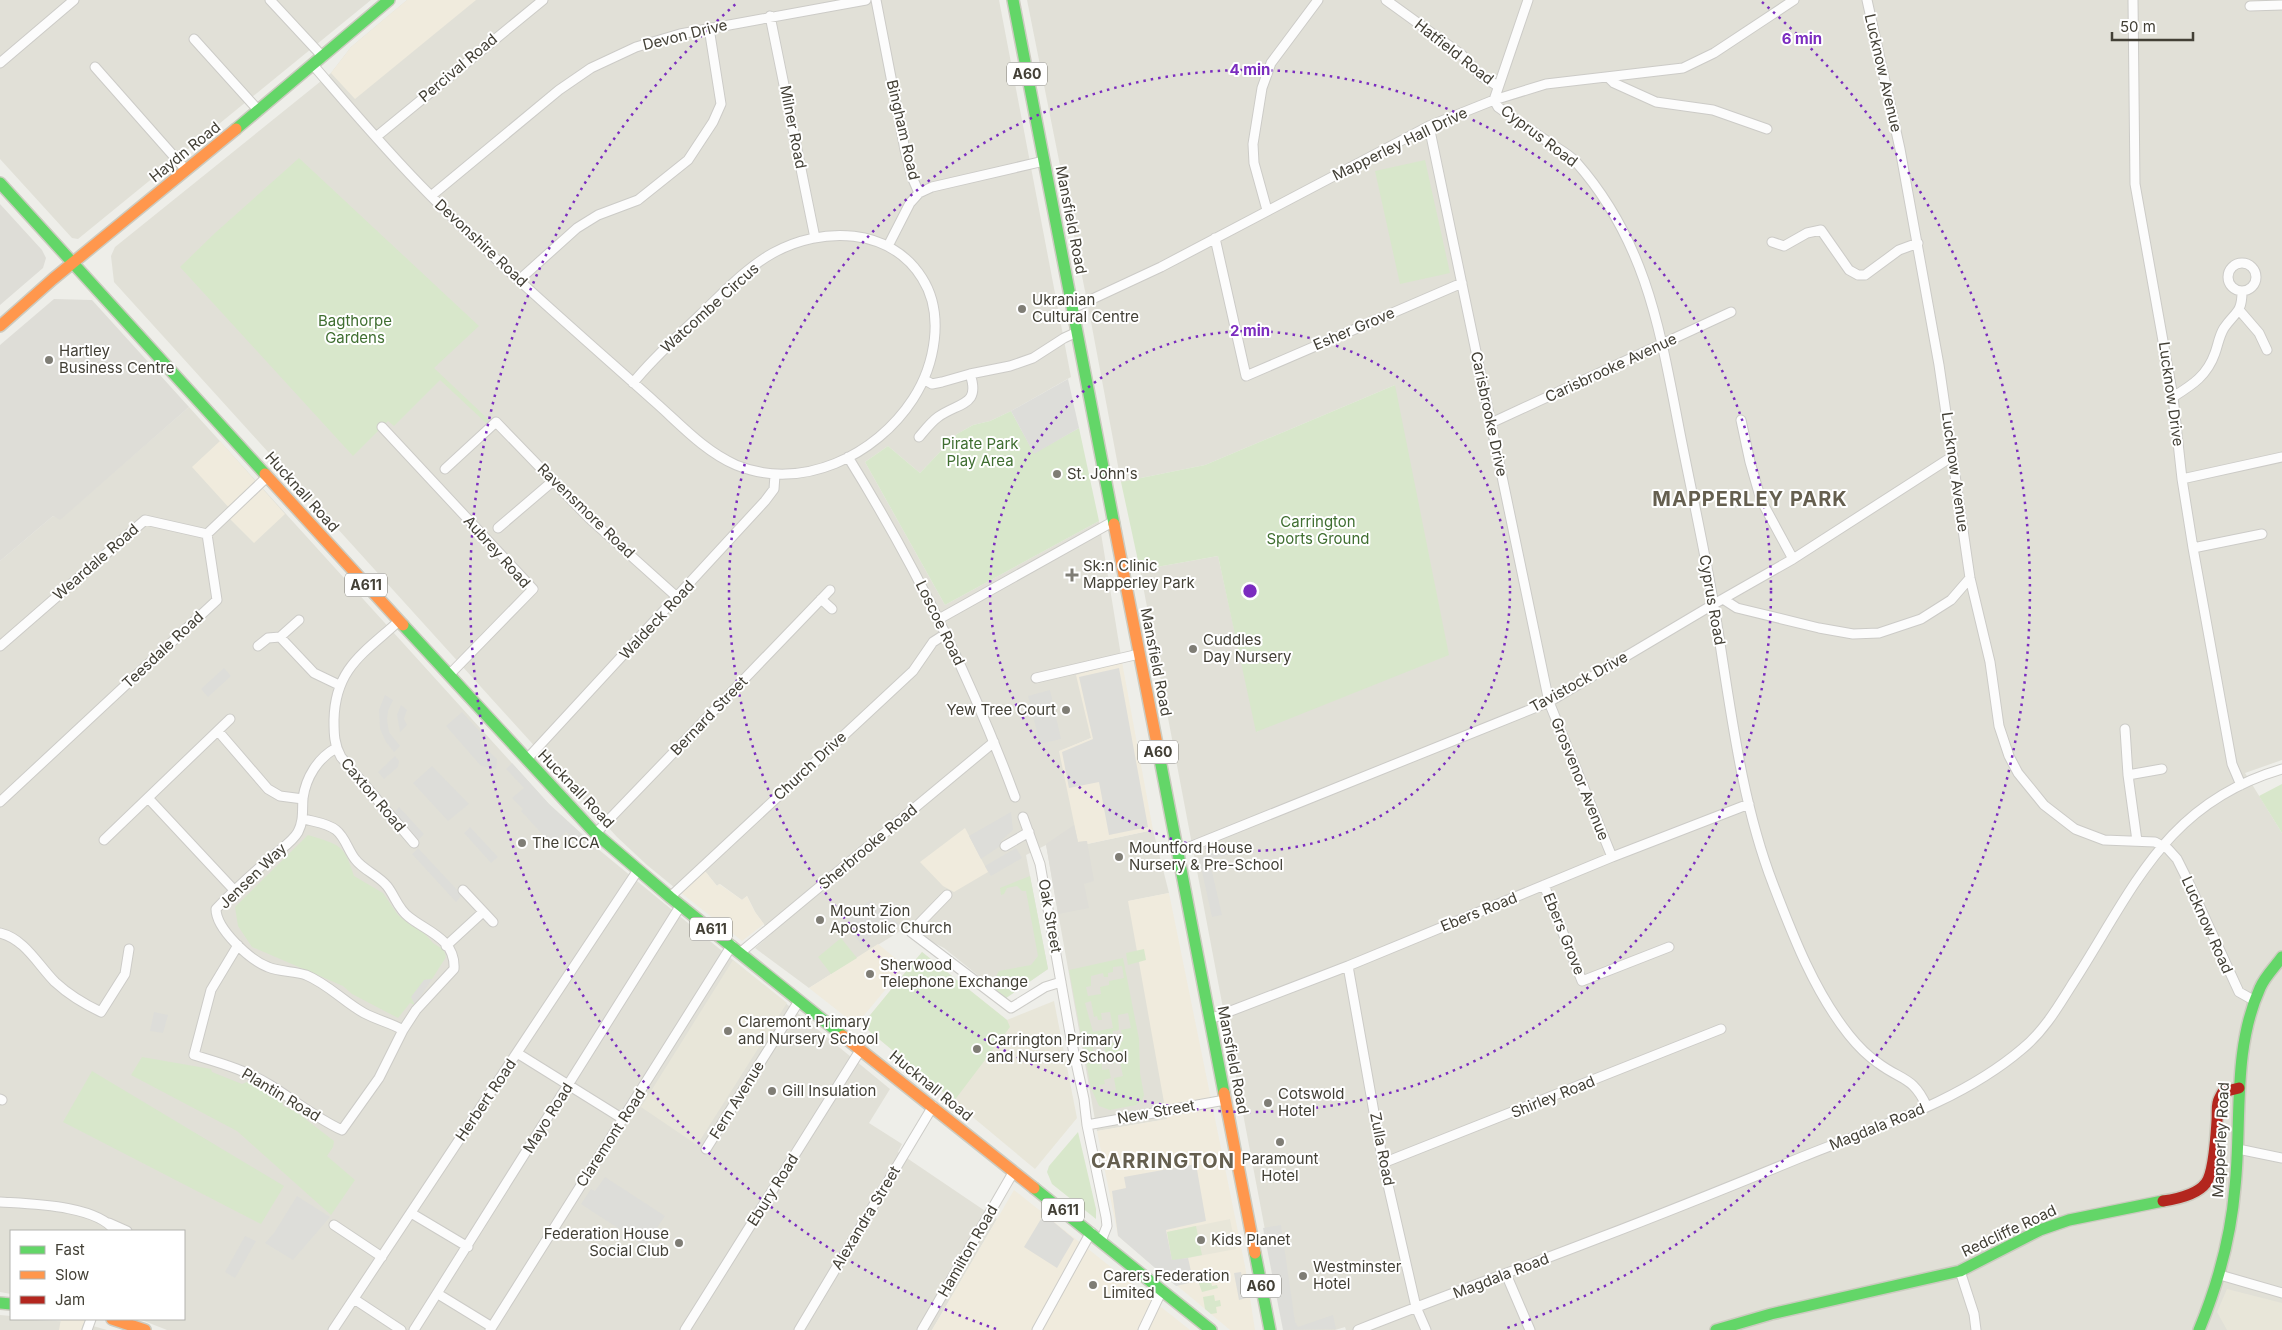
<svg xmlns="http://www.w3.org/2000/svg" width="2282" height="1330" font-family="Inter,sans-serif">
	<rect width="100%" height="100%" fill="#eeeee9"/>
	<path fill="#e1e0d7" d="M0,0H371L78,239L72,238L0,159Z
		M407,0H999L1071,377L1011,411L990,421L973,425L957,434L920,473L888,446L865,462L945,605L1099,521L1122,662L1091,738L1060,751L1087,844L1153,830L1169,893L1129,901L1168,1119L1097,1131L1046,845L1026,855L1048,969L1006,998L944,948L905,928L809,988L755,948L771,934L755,912L747,896L742,900L720,884L717,886L704,870L680,892L647,865L617,837L114,282L111,256L115,247L331,73L351,47Z
		M1027,0H2282V760L2245,773L2282,833V1330H1346L1345,1327L1335,1330H1284L1140,570L1218,556L1257,732L1395,385L1205,465L1121,482L1089,311Z
		M189,407L549,804L598,849L890,1089L869,1123L902,1144L898,1152L997,1219L932,1330H167L139,1319H184V1231H11V1294L0,1292V561L53,516L60,519Z
		M0,1315L11,1316V1319L79,1322L107,1330H0Z"/>
	<path fill="#f0ebdd" d="M407,0H476L355,99L331,73L351,47Z
		M220,441L285,514L254,543L227,516L232,511L192,467Z
		M1122,662L1153,830L1087,844L1086,841L1078,842L1059,751L1091,738L1076,675Z
		M965,828L988,872L954,892L943,886L920,862Z
		M704,870L717,886L719,884L742,900L747,896L755,912L764,924L742,941L680,892Z
		M1169,893L1245,1266L1255,1330H1230L1118,1236L1097,1131L1167,1119L1128,901Z
		M878,944L905,966L856,1025L809,988Z
		M1014,1190L1190,1330H932Z
		M61,1319H85L81,1330H59Z"/>
	<path fill="#deddd7" d="M0,204L42,250L46,258L43,268L0,305Z
		M54,299L92,300L189,407L60,520L53,516L0,561V345Z
		M1074,825L1078,842L1087,841L1094,881L1084,884L1089,908L1058,914L1046,844Z"/>
	<path fill="#e8e6d9" d="M922,952L1007,1020L1054,1001L1077,1118L1035,1169L862,1025Z
		M733,960L787,1003L697,1145L641,1107Z
		M1230,1219L1236,1249L1172,1261L1167,1232Z
		M2227,1289L2282,1303V1330H2227L2217,1312Z"/>
	<path fill="#d8e7cb" fill-rule="evenodd" d="M299,158L479,326L434,368L489,420L486,423L440,380L394,426L388,421L353,456L180,267L215,233Z
		M1425,160L1450,273L1400,284L1375,171Z
		M1395,385L1449,655L1256,732L1218,556L1140,570L1121,482L1205,465Z
		M1011,411L1034,453L1079,428L1099,521L945,605L865,462L888,446L920,473L957,434L973,425L990,421Z
		M2282,784V833L2259,796Z
		M308,835C340,845 344,844 354,876L383,893L398,915L413,927L417,925L433,943L444,950L446,957L432,979L424,980L415,1005L410,1003L398,1018L352,994L343,986L252,947L238,926L235,907Z
		M1030,876L1048,969L1006,998L991,986L999,971L1031,965L1038,956L1026,891H1022L1017,886L1007,888L1004,894L1001,895L1000,888Z
		M841,938L857,958L831,974L818,957Z
		M1144,949L1146,960L1128,965L1126,953Z
		M922,952L1007,1020L1010,1027L954,1101L862,1025Z
		M1123,958L1139,1039L1140,1073L1144,1095L1142,1100L1136,1105L1110,1110L1099,1106L1091,1088L1069,970ZM1122,966L1124,978L1109,981V985L1100,987L1101,994L1088,996L1086,987L1091,986V976L1103,973L1104,977H1108V973L1113,972V967ZM1091,1001L1094,1017L1097,1016L1098,1020H1102L1101,1013L1110,1012L1113,1028L1093,1032L1085,1003ZM1128,1013L1131,1028L1121,1030L1123,1041L1108,1044L1107,1036L1113,1035V1031L1119,1030L1118,1015ZM1098,1040L1099,1045L1104,1044L1106,1054L1111,1053L1113,1063L1120,1062L1123,1076L1114,1078L1116,1090L1100,1093L1099,1085L1105,1084L1104,1080L1111,1078L1109,1069L1102,1070L1101,1055L1094,1056L1092,1041Z
		M142,1057L211,1069L212,1072L242,1084L247,1082L273,1094L275,1098L282,1101L283,1106L295,1111L334,1141L333,1147L327,1156L355,1180L331,1215L237,1131L131,1075Z
		M92,1071L284,1186L261,1224L63,1122Z
		M1078,1132L1096,1209V1219L1052,1184L1047,1172L1049,1166Z
		M1196,1226L1202,1255L1172,1261L1167,1232Z
		M1210,1278L1212,1286L1217,1285L1218,1288L1202,1292L1198,1281Z
		M1214,1295L1215,1301L1220,1300L1221,1306L1216,1307L1217,1313L1211,1314L1205,1309L1203,1297Z"/>
	<path fill="#ddddd9" d="M1068,379L1079,428L1034,454L1011,411Z
		M224,668L231,676L208,697L201,689Z
		M1119,668L1148,827L1109,835L1099,782L1069,788L1062,752L1093,739L1079,677Z
		M1050,690L1061,739L1040,744L1028,696Z
		M385,695L393,700L388,711L387,720L389,732L400,746L394,752L386,742L380,729L379,710Z
		M401,705L407,710L404,719L407,725L400,732L397,715Z
		M462,712L485,737L480,743L497,759L496,769L481,766L446,726Z
		M395,756L399,761L398,767L384,779L378,772Z
		M512,763L549,804L585,837L579,844L566,832L552,845L521,811L523,809L512,798L524,788L506,769Z
		M432,766L469,804L448,821L413,783Z
		M399,807L424,834L418,840L393,813Z
		M1011,812L1013,830L1001,841L1003,844L981,859L969,836Z
		M470,827L498,857L491,863L464,833Z
		M1238,842L1240,852L1209,859L1222,915L1212,917L1199,858Z
		M418,848L462,895L456,902L412,854Z
		M1016,848L1022,858L991,876L985,866Z
		M870,900L900,925L888,934L882,927L861,944L844,922Z
		M432,979L415,1005L411,997L424,980Z
		M154,1012L168,1015L163,1033L150,1031Z
		M1196,1164L1206,1221L1166,1230L1172,1260L1188,1258L1191,1271L1196,1270L1198,1281L1176,1286L1118,1236L1112,1191L1126,1188L1124,1177Z
		M605,1177L665,1216L645,1246L581,1204L591,1189L595,1191Z
		M297,1196L330,1217L293,1260L265,1243L274,1233Z
		M1044,1214L1074,1239L1057,1268L1024,1247Z
		M1281,1225L1295,1322L1298,1327L1333,1315L1336,1329L1283,1330L1263,1228Z
		M245,1236L256,1241L235,1278L225,1272Z
		M1241,1272L1246,1298L1239,1300L1234,1273Z"/>
	<g fill="none" stroke-linecap="round" stroke-linejoin="round">
		<g stroke="#cccbc7" stroke-width="11">
			<path id="street" d="M270,0L323,57
				M876,0L905,150L912,177L919,193
				M1386,0L1462,55L1481,76L1498,86
				M1528,0L1494,100L1498,107C1513,118 1529,129 1544,139C1555,147 1568,153 1576,162C1646,241 1660,330 1679,428C1691,490 1705,551 1715,612C1730,703 1740,798 1773,884C1793,936 1814,991 1849,1035C1857,1045 1868,1056 1878,1063C1902,1081 1913,1076 1927,1107
				M1867,0L1900,149L1939,365L1970,578L1990,662L1999,726L2009,756L2018,773L2044,805L2075,829L2104,840L2155,842L2168,849L2177,859L2187,879L2239,992L2255,1001
				M2133,0L2135,184L2173,397L2182,479L2193,548L2232,764L2241,785
				M2250,6L2282,5
				M770,16L815,238
				M194,39L259,111
				M0,63L74,0
				M313,65C351,109 388,153 429,194C501,267 579,334 655,402C680,424 704,451 736,465C801,492 876,456 913,399C935,365 945,314 922,278C890,227 822,226 773,253C746,268 723,293 700,315C677,337 653,358 633,383
				M95,67L186,170
				M1608,77L1614,83L1656,102L1713,110L1767,129
				M1429,126L1549,702L1612,857
				M376,137L543,0
				M431,196L559,90L591,68L636,47L680,34L866,0
				M1267,210L1254,163L1253,144L1262,88L1271,63L1318,0
				M1215,238L1246,376L1462,283
				M1772,242L1784,246L1807,233L1821,230L1849,270L1858,275H1865L1899,250L1918,243
				M888,246L910,203L919,193L932,187L1044,161
				M2228 277a14 14 0 1 1 28 0a14 14 0 1 1-28 0Z
				M519,280L577,228L598,215L638,200L688,160L713,122L721,104L709,28
				M1073,308L1161,267L1429,126L1494,100L1546,84L1683,68L1714,53L1794,0
				M2240,311L2259,333L2267,350
				M925,380L932,384L942,382L970,374L1010,366L1033,358L1064,338L1077,332
				M2173,397C2192,385 2207,376 2215,353C2218,345 2219,336 2224,328C2235,312 2242,313 2242,292
				M1741,420L1750,462L1761,500L1793,559
				M1491,423L1731,312
				M382,427L533,589L449,675
				M919,437C925,430 931,422 938,417C959,402 981,406 970,374
				M848,457C915,565 971,678 1015,797
				M445,469L496,422L590,519L678,598
				M2182,479L2282,457
				M498,528L553,481
				M2193,548L2262,534
				M821,599L832,609
				M1723,599L1737,608L1819,628L1853,634L1879,633L1921,619L1951,600L1970,578
				M939,619L1114,521
				M399,621C364,653 335,668 334,720C334,734 334,744 341,757L414,843
				M280,637L314,673L339,685
				M0,646L145,520L207,534
				M258,646L268,638L280,637L299,620
				M1036,678L1139,654
				M2125,729L2128,775L2137,841
				M218,731L268,789L280,796L303,799
				M336,748C318,758 306,777 303,798C302,811 304,820 298,832C293,841 281,849 273,856C253,873 234,890 216,909C216,929 250,960 268,967C280,972 294,971 306,975C328,984 344,1002 364,1013C377,1020 391,1023 403,1030
				M527,759L765,501L774,489L775,475
				M2128,775L2162,769
				M149,799L234,890
				M0,802L217,600L207,534L268,476
				M1023,817L1040,864L1071,1039L1084,1099L1087,1125L1106,1217L1107,1226L1101,1241
				M596,833L830,590
				M104,840L230,719
				M1005,846L1029,832
				M1177,852L1549,702L1714,604L1793,559L1953,456
				M1544,885L1582,981L1669,947
				M463,890L493,922
				M947,895L911,932L1011,1008L1045,987L1061,982
				M670,897L913,671L933,642L947,633
				M0,933C25,939 38,965 55,982C68,994 84,1004 101,1012L125,974L129,949
				M238,945L211,990L194,1055C220,1063 246,1070 270,1085C294,1100 316,1118 342,1130L379,1078L403,1030L416,1010L454,969C456,939 426,931 409,917C398,909 395,896 387,886C378,875 363,870 355,859C348,850 345,837 336,830C327,823 315,822 304,819
				M446,946L483,912
				M741,952L994,742
				M1348,966L1383,1163L1416,1307L1426,1330
				M1210,1019L1348,966L1612,857L1749,804
				M517,1053L623,1119
				M0,1099L2,1100
				M1087,1125L1225,1100
				M706,1149L799,1001
				M2238,1149L2282,1158
				M1383,1163L1721,1029
				M0,1202C30,1204 97,1205 115,1231
				M411,1213L468,1247
				M109,1223L127,1231
				M334,1225L382,1257
				M1960,1271L1974,1314L1976,1330
				M1506,1274L1530,1330
				M2220,1275L2282,1293
				M438,1294L492,1327
				M354,1299L401,1330
				M87,1330L91,1319
				M333,1330L638,870
				M414,1330L681,905
				M490,1330L732,945
				M685,1330L861,1049
				M799,1330L933,1106
				M922,1330L1014,1171
				M1037,1330L1091,1232
				M1143,1330L1162,1290
				M1358,1330C1438,1298 1519,1269 1599,1238C1667,1212 1734,1185 1802,1157C1876,1127 1960,1102 2022,1049C2044,1031 2058,1007 2073,983C2133,890 2165,803 2282,769"/>
		</g>
		<g stroke="#cccbc0" stroke-width="14">
			<path id="fast" d="M1013,0L1114,524
				M236,129L389,0
				M0,183L265,474
				M403,625L594,832L670,897L843,1036
				M1157,744L1224,1093
				M1034,1188L1211,1330
				M1255,1253L1270,1330
				M0,1303L11,1304
				M1716,1330L1771,1314L1960,1271L2040,1230L2069,1220L2163,1201
				M2199,1330C2218,1284 2231,1236 2235,1187C2242,1121 2232,1050 2260,988C2265,976 2275,967 2282,957"/>
		</g>
		<g stroke="#cccbc0" stroke-width="14">
			<path id="slow" d="M0,326L53,279L236,129
				M265,474L403,625
				M1114,524L1157,744
				M843,1036L1034,1188
				M1224,1093L1255,1253
				M112,1319L145,1330"/>
		</g>
		<g stroke="#cccbc0" stroke-width="14">
			<path id="jam" d="M2163,1201C2177,1199 2197,1195 2206,1183C2214,1172 2216,1136 2217,1121C2218,1107 2215,1105 2223,1092L2239,1088"/>
		</g>
		<use href="#street" stroke="#fcfcfc" stroke-width="9"/>
		<use href="#fast" stroke="#63d668" stroke-width="11"/>
		<use href="#slow" stroke="#ff974d" stroke-width="11"/>
		<use href="#jam" stroke="#b3261e" stroke-width="11"/>
	</g>
	<g fill="none" stroke="#7b2cbf" stroke-width="2.5" stroke-dasharray="2.5 5">
		<circle cx="1250" cy="591" r="260"/>
		<circle cx="1250" cy="591" r="521"/>
		<path d="M996 1329A781 781 0 0 1 738 2M1762 2A781 781 0 0 1 1504 1329"/>
	</g>
	<g fill="#7f7d75" stroke="#fff" stroke-width="2">
		<circle cx="1022" cy="309" r="5"/>
		<circle cx="49" cy="360" r="5"/>
		<circle cx="1057" cy="474" r="5"/>
		<path d="M1069.5 567.5h5v5h5v5h-5v5h-5v-5h-5v-5h5z"/>
		<circle cx="1193" cy="649" r="5"/>
		<circle cx="1066" cy="710" r="5"/>
		<circle cx="522" cy="843" r="5"/>
		<circle cx="1119" cy="857" r="5"/>
		<circle cx="820" cy="920" r="5"/>
		<circle cx="870" cy="974" r="5"/>
		<circle cx="728" cy="1031" r="5"/>
		<circle cx="977" cy="1049" r="5"/>
		<circle cx="772" cy="1091" r="5"/>
		<circle cx="1268" cy="1103" r="5"/>
		<circle cx="1280" cy="1142" r="5"/>
		<circle cx="1201" cy="1240" r="5"/>
		<circle cx="679" cy="1243" r="5"/>
		<circle cx="1303" cy="1276" r="5"/>
		<circle cx="1093" cy="1285" r="5"/>
	</g>
	<g text-anchor="middle" stroke-width="4" stroke-linejoin="round" paint-order="stroke">
		<g fill="#fff" stroke="#7b7972" stroke-width="1">
			<rect x="1007" y="62.5" width="40" height="23" rx="4"/>
			<rect x="345" y="573.5" width="42" height="23" rx="4"/>
			<rect x="1138" y="740.5" width="40" height="23" rx="4"/>
			<rect x="690" y="917.5" width="42" height="23" rx="4"/>
			<rect x="1042" y="1198.5" width="42" height="23" rx="4"/>
			<rect x="1241" y="1274.5" width="40" height="23" rx="4"/>
		</g>
		<g font-size="14" font-weight="bold" fill="#434036">
			<text x="1027" y="79">A60</text>
			<text x="366" y="590">A611</text>
			<text x="1158" y="757">A60</text>
			<text x="711" y="934">A611</text>
			<text x="1063" y="1215">A611</text>
			<text x="1261" y="1291">A60</text>
		</g>
		<g font-size="15" fill="#434036" stroke="#fff">
			<text transform="translate(685 35) rotate(-14)" y="5">Devon Drive</text>
			<text transform="translate(1454 52) rotate(38)" y="5">Hatfield Road</text>
			<text transform="translate(458 68) rotate(-40)" y="5">Percival Road</text>
			<text transform="translate(1883 73) rotate(77)" y="5">Lucknow Avenue</text>
			<text transform="translate(793 127) rotate(79)" y="5">Milner Road</text>
			<text transform="translate(903 130) rotate(77)" y="5">Bingham Road</text>
			<text transform="translate(1539 136) rotate(37)" y="5">Cyprus Road</text>
			<text transform="translate(1400 144) rotate(-26)" y="5">Mapperley Hall Drive</text>
			<text transform="translate(185 152) rotate(-39)" y="5">Haydn Road</text>
			<text transform="translate(1071 220) rotate(79)" y="5">Mansfield Road</text>
			<text transform="translate(481 243) rotate(43)" y="5">Devonshire Road</text>
			<text transform="translate(710 308) rotate(-42)" y="5">Watcombe Circus</text>
			<text transform="translate(1354 329) rotate(-23)" y="5">Esher Grove</text>
			<text transform="translate(1611 368) rotate(-25)" y="5">Carisbrooke Avenue</text>
			<text transform="translate(2171 394) rotate(82)" y="5">Lucknow Drive</text>
			<text transform="translate(1489 414) rotate(78)" y="5">Carisbrooke Drive</text>
			<text transform="translate(1955 472) rotate(82)" y="5">Lucknow Avenue</text>
			<text transform="translate(302 492) rotate(48)" y="5">Hucknall Road</text>
			<text transform="translate(586 511) rotate(44)" y="5">Ravensmore Road</text>
			<text transform="translate(497 552) rotate(48)" y="5">Aubrey Road</text>
			<text transform="translate(96 562) rotate(-41)" y="5">Weardale Road</text>
			<text transform="translate(1712 600) rotate(80)" y="5">Cyprus Road</text>
			<text transform="translate(657 620) rotate(-47)" y="5">Waldeck Road</text>
			<text transform="translate(940 623) rotate(64)" y="5">Loscoe Road</text>
			<text transform="translate(163 650) rotate(-43)" y="5">Teesdale Road</text>
			<text transform="translate(1156 662) rotate(79)" y="5">Mansfield Road</text>
			<text transform="translate(1579 682) rotate(-29)" y="5">Tavistock Drive</text>
			<text transform="translate(709 716) rotate(-46)" y="5">Bernard Street</text>
			<text transform="translate(810 766) rotate(-43)" y="5">Church Drive</text>
			<text transform="translate(1580 779) rotate(68)" y="5">Grosvenor Avenue</text>
			<text transform="translate(576 789) rotate(46)" y="5">Hucknall Road</text>
			<text transform="translate(373 795) rotate(50)" y="5">Caxton Road</text>
			<text transform="translate(868 847) rotate(-40)" y="5">Sherbrooke Road</text>
			<text transform="translate(253 876) rotate(-44)" y="5">Jensen Way</text>
			<text transform="translate(1479 912) rotate(-22)" y="5">Ebers Road</text>
			<text transform="translate(1050 916) rotate(80)" y="5">Oak Street</text>
			<text transform="translate(2207 925) rotate(66)" y="5">Lucknow Road</text>
			<text transform="translate(1564 934) rotate(68)" y="5">Ebers Grove</text>
			<text transform="translate(1233 1060) rotate(79)" y="5">Mansfield Road</text>
			<text transform="translate(931 1086) rotate(39)" y="5">Hucknall Road</text>
			<text transform="translate(281 1095) rotate(31)" y="5">Plantin Road</text>
			<text transform="translate(1553 1097) rotate(-22)" y="5">Shirley Road</text>
			<text transform="translate(486 1100) rotate(-56)" y="5">Herbert Road</text>
			<text transform="translate(737 1100) rotate(-58)" y="5">Fern Avenue</text>
			<text transform="translate(1156 1112) rotate(-10)" y="5">New Street</text>
			<text transform="translate(548 1118) rotate(-58)" y="5">Mayo Road</text>
			<text transform="translate(1877 1127) rotate(-22)" y="5">Magdala Road</text>
			<text transform="translate(611 1138) rotate(-57)" y="5">Claremont Road</text>
			<text transform="translate(2221 1140) rotate(-87)" y="5">Mapperley Road</text>
			<text transform="translate(1382 1149) rotate(79)" y="5">Zulla Road</text>
			<text transform="translate(773 1190) rotate(-58)" y="5">Ebury Road</text>
			<text transform="translate(866 1218) rotate(-59)" y="5">Alexandra Street</text>
			<text transform="translate(2009 1231) rotate(-25)" y="5">Redcliffe Road</text>
			<text transform="translate(968 1251) rotate(-60)" y="5">Hamilton Road</text>
			<text transform="translate(1501 1276) rotate(-21)" y="5">Magdala Road</text>
		</g>
		<g font-size="15" fill="#434036" stroke="#fff" text-anchor="start">
			<text x="1032" y="305">Ukranian<tspan x="1032" dy="17">Cultural Centre</tspan></text>
			<text x="59" y="356">Hartley<tspan x="59" dy="17">Business Centre</tspan></text>
			<text x="1067" y="479">St. John's</text>
			<text x="1083" y="571">Sk:n Clinic<tspan x="1083" dy="17">Mapperley Park</tspan></text>
			<text x="1203" y="645">Cuddles<tspan x="1203" dy="17">Day Nursery</tspan></text>
			<text x="1056" y="715" text-anchor="end">Yew Tree Court</text>
			<text x="532" y="848">The ICCA</text>
			<text x="1129" y="853">Mountford House<tspan x="1129" dy="17">Nursery &amp; Pre-School</tspan></text>
			<text x="830" y="916">Mount Zion<tspan x="830" dy="17">Apostolic Church</tspan></text>
			<text x="880" y="970">Sherwood<tspan x="880" dy="17">Telephone Exchange</tspan></text>
			<text x="738" y="1027">Claremont Primary<tspan x="738" dy="17">and Nursery School</tspan></text>
			<text x="987" y="1045">Carrington Primary<tspan x="987" dy="17">and Nursery School</tspan></text>
			<text x="782" y="1096">Gill Insulation</text>
			<text x="1278" y="1099">Cotswold<tspan x="1278" dy="17">Hotel</tspan></text>
			<text x="1280" y="1164" text-anchor="middle">Paramount<tspan x="1280" dy="17">Hotel</tspan></text>
			<text x="669" y="1239" text-anchor="end">Federation House<tspan x="669" dy="17">Social Club</tspan></text>
			<text x="1211" y="1245">Kids Planet</text>
			<text x="1313" y="1272">Westminster<tspan x="1313" dy="17">Hotel</tspan></text>
			<text x="1103" y="1281">Carers Federation<tspan x="1103" dy="17">Limited</tspan></text>
		</g>
		<g font-size="15" fill="#3f6e30" stroke="#fff">
			<text x="355" y="326">Bagthorpe<tspan x="355" dy="17">Gardens</tspan></text>
			<text x="980" y="449">Pirate Park<tspan x="980" dy="17">Play Area</tspan></text>
			<text x="1318" y="527">Carrington<tspan x="1318" dy="17">Sports Ground</tspan></text>
		</g>
		<g font-size="20" font-weight="bold" letter-spacing="1" fill="#655f4f" stroke="#fff">
			<text x="1750" y="506">MAPPERLEY PARK</text>
			<text x="1163" y="1168">CARRINGTON</text>
		</g>
	</g>
	<circle cx="1250" cy="591" r="8" fill="#7b2cbf" stroke="#fff" stroke-width="2.5"/>
	<g font-size="15" text-anchor="middle" font-weight="bold" fill="#7b2cbf" stroke="#fff" stroke-width="4" stroke-linejoin="round" paint-order="stroke">
		<text x="1802" y="44">6 min</text>
		<text x="1250" y="75">4 min</text>
		<text x="1250" y="336">2 min</text>
	</g>
	<rect x="10" y="1230" width="175" height="90" fill="#ffffff" stroke="#b4b3af"/>
	<rect x="20" y="1246" width="25" height="8" fill="#63d668" stroke="#b4b3af"/>
	<text x="55" y="1255" font-size="15" fill="#434036">Fast</text>
	<rect x="20" y="1271" width="25" height="8" fill="#ff974d" stroke="#b4b3af"/>
	<text x="55" y="1280" font-size="15" fill="#434036">Slow</text>
	<rect x="20" y="1296" width="25" height="8" fill="#b3261e" stroke="#b4b3af"/>
	<text x="55" y="1305" font-size="15" fill="#434036">Jam</text>
	<path d="M2112 32v8h81v-8" fill="none" stroke="#434036" stroke-width="2.5"/>
	<text x="2120" y="32" font-size="15" fill="#434036" stroke="#ffffff" stroke-width="4" paint-order="stroke">50 m</text>
</svg>
